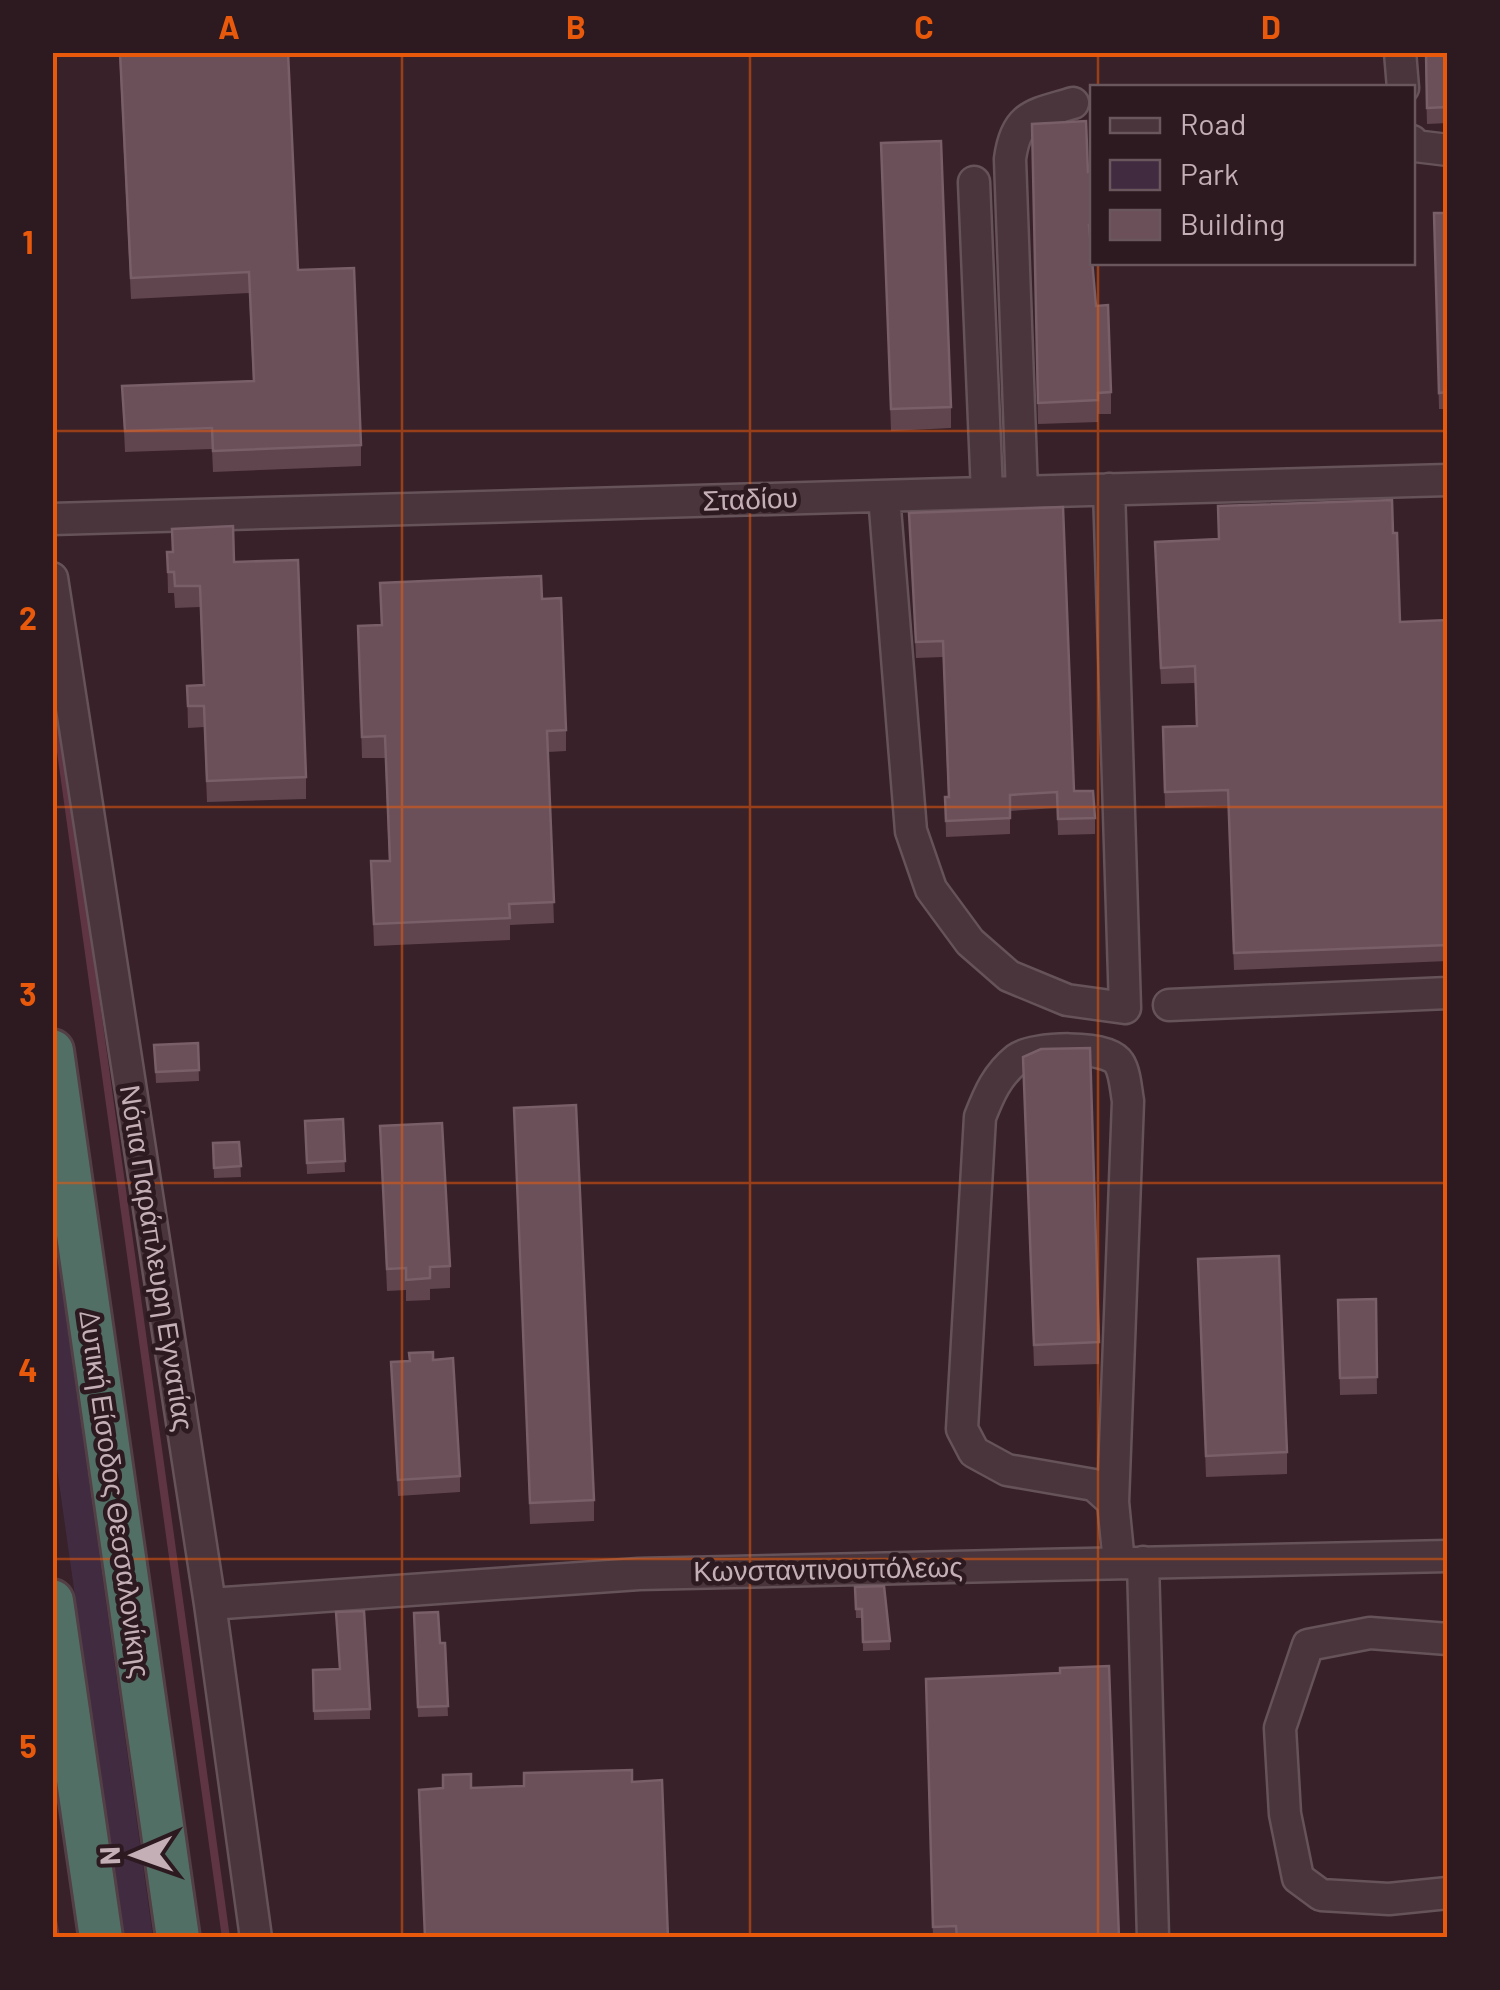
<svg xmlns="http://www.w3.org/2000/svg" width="1500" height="1990" font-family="Barlow,sans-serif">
	<rect width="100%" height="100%" fill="#382129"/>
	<path fill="#402b41" d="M52,1226H53L153,1937H123L53,1440Z"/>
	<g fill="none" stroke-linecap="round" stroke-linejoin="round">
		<path stroke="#5f3543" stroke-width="8" d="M52,687L226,1938
			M52,1914L56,1938"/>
		<g stroke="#665259" stroke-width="35">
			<path id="minor" d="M1400,52L1403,88
				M1412,141L1415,146L1448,150
				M974,182L987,493
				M1022,492L1010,159C1016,114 1034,115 1073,103
				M884,496L911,831L931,889L970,942L1009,976L1067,1000L1125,1008L1109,489
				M52,519L1448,480
				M52,578L210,1604L256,1938
				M1169,1005L1448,993
				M1113,1502L1128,1101C1126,1090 1125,1072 1119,1063C1108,1044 1032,1047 1017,1059C997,1075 989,1094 980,1117L962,1429L974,1452L1007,1470L1094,1485L1113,1502L1119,1563
				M1143,1562L1153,1938
				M210,1604L639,1574L1448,1556
				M1448,1639L1370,1633L1308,1645L1280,1728L1285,1814L1298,1878L1321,1895L1389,1899L1448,1893"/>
		</g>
		<g stroke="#533f46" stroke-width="48">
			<path id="highway" d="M52,1051L178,1938
				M52,1601L101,1938"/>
		</g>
		<use href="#minor" stroke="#49353b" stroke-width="30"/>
		<use href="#highway" stroke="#526f66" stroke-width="42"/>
	</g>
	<path fill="#60454f" d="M119,52H288L298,270L361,445V466L213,472L212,449L125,452L122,386L253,381L249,293L131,299Z
		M1425,52H1448V123L1427,124Z
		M1032,124L1088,172L1092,171V247H1091L1096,306L1111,392V414H1098V422L1038,424Z
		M881,143L951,407V428L891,431Z
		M1434,213H1448V409H1439Z
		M909,513L1074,791L1095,818V834L1058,835L1057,808L1010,811V834L946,837L945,797H948L943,657L916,658Z
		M172,529L234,562L306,777V799L207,802L204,727L188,728L187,686L203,685L200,607L175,608L174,593H168L167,552H172Z
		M1393,533L1400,622L1448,620V961L1234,970L1228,806L1165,808L1163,727L1196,726L1195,683L1161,684L1155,559Z
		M380,583L542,599L566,730V751L548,752L554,923L510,925V940L374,946L371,861H389L385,758H362L358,626L381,625Z
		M198,1043L199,1081L156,1083L154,1045Z
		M1023,1057L1099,1342V1364L1034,1366Z
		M514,1108L594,1500V1521L530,1524Z
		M343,1119L345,1172L307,1174L305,1121Z
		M380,1126L450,1266V1288L430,1289V1300L406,1301V1290L387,1291Z
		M239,1142L241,1177L214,1178L213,1143Z
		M1198,1259L1287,1452V1474L1206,1477Z
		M1376,1299L1377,1394L1340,1395L1338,1300Z
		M433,1360L460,1476V1492L398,1496L391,1362Z
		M855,1587L890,1641V1650L863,1651L862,1618H856Z
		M414,1613L440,1643H445L448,1716L418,1717Z
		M313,1670L370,1709V1719L314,1720Z
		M926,1697L1119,1938H933Z"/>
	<path fill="#6b505a" stroke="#795f68" stroke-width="2.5" d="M120,52H288L298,270L354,268L361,445L213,451L212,428L125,431L122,386L254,381L249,272L131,278Z
		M1426,52H1448V107L1427,108Z
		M1086,121L1088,172L1092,171V225H1089L1096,306L1108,305L1111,392L1098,393V400L1038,403L1032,124Z
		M941,141L951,407L891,409L881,143Z
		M1434,213H1448V392L1439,393Z
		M1392,500L1393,533H1397L1400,622L1448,620V945L1234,953L1228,790L1165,792L1163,727L1197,726L1195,666L1161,668L1155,542L1219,539L1218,506Z
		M1063,507L1074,791H1093L1095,818L1058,819L1057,792L1010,795V818L946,821L945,797H949L943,641L916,642L909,513Z
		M233,526L234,562L298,560L306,777L207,781L204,706H188L187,686L204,685L200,586H175L174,572H168L167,552H173L172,529Z
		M541,576L542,599L561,598L566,730L547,731L554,902L509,904L510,918L374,924L371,861H390L385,736L362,737L358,626L382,625L380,583Z
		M198,1043L199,1070L156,1072L154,1045Z
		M1090,1048L1099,1342L1034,1345L1023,1057L1041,1049Z
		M576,1105L594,1500L530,1503L514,1108Z
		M343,1119L345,1161L307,1163L305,1121Z
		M442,1123L450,1266L430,1267V1278L406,1280V1268L387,1269L380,1126Z
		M239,1142L241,1166L214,1168L213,1143Z
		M1279,1256L1287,1452L1206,1456L1198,1259Z
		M1376,1299L1377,1377L1340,1378L1338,1300Z
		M433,1352V1360L453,1358L460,1476L398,1480L391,1362L410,1361L409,1353Z
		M884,1586L890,1641L863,1642L862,1609H856L855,1587Z
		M364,1611L370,1709L314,1711L313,1670L340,1669L336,1612Z
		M438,1612L440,1643H445L448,1706L418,1707L414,1613Z
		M1109,1666L1119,1938H1010V1935L957,1937L956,1926L933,1927L926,1679L1060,1673V1668Z
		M632,1770V1782L662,1780L668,1938H425L419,1790L443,1788V1775L471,1774V1788L524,1786V1773Z"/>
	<path fill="none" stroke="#e8590c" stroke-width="2.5" stroke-opacity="0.55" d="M402,52V1938M750,52V1938M1098,52V88M1098,262V1938M52,431H1448M52,807H1448M52,1183H1448M52,1559H1448"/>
	<g text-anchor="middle" stroke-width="9" stroke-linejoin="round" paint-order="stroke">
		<g font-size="28" fill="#c5afb6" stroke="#2d1a21">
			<text transform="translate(750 499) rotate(-2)" y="10">Σταδίου</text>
			<text transform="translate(157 1258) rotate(81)" y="10">Νότια Παράπλευρη Εγνατίας</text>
			<text transform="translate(115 1494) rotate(82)" y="10">Δυτική Είσοδος Θεσσαλονίκης</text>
			<text transform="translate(828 1569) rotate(-1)" y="10">Κωνσταντινουπόλεως</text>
		</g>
	</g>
	<rect width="1500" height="1990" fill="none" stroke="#2d1a21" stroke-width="110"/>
	<rect x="1090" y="85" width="325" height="180" fill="#2d1a21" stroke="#6a565d" stroke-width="2.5"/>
	<rect x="1110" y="118" width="50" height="15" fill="#49353b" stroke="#6a565d" stroke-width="2.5"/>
	<text x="1180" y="135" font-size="30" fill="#c5afb6">Road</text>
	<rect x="1110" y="160" width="50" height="30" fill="#402b41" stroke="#6a565d" stroke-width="2.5"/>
	<text x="1180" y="185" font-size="30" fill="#c5afb6">Park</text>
	<rect x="1110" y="210" width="50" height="30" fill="#6b505a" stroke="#6a565d" stroke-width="2.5"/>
	<text x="1180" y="235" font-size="30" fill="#c5afb6">Building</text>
	<g transform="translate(135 1855) rotate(268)" stroke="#2d1a21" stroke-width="8" paint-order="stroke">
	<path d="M0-8L18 38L0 25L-18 38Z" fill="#c5afb6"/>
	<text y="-15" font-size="28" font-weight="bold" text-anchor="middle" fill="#c5afb6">N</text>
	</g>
	<rect x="55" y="55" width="1390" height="1880" fill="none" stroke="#e8590c" stroke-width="4"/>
	<g font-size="32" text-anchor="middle" font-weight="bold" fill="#e8590c">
		<text x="229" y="39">A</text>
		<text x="576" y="39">B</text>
		<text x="924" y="39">C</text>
		<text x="1271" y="39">D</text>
		<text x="28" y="254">1</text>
		<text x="28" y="630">2</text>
		<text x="28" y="1006">3</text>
		<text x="28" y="1382">4</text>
		<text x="28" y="1758">5</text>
	</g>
</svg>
